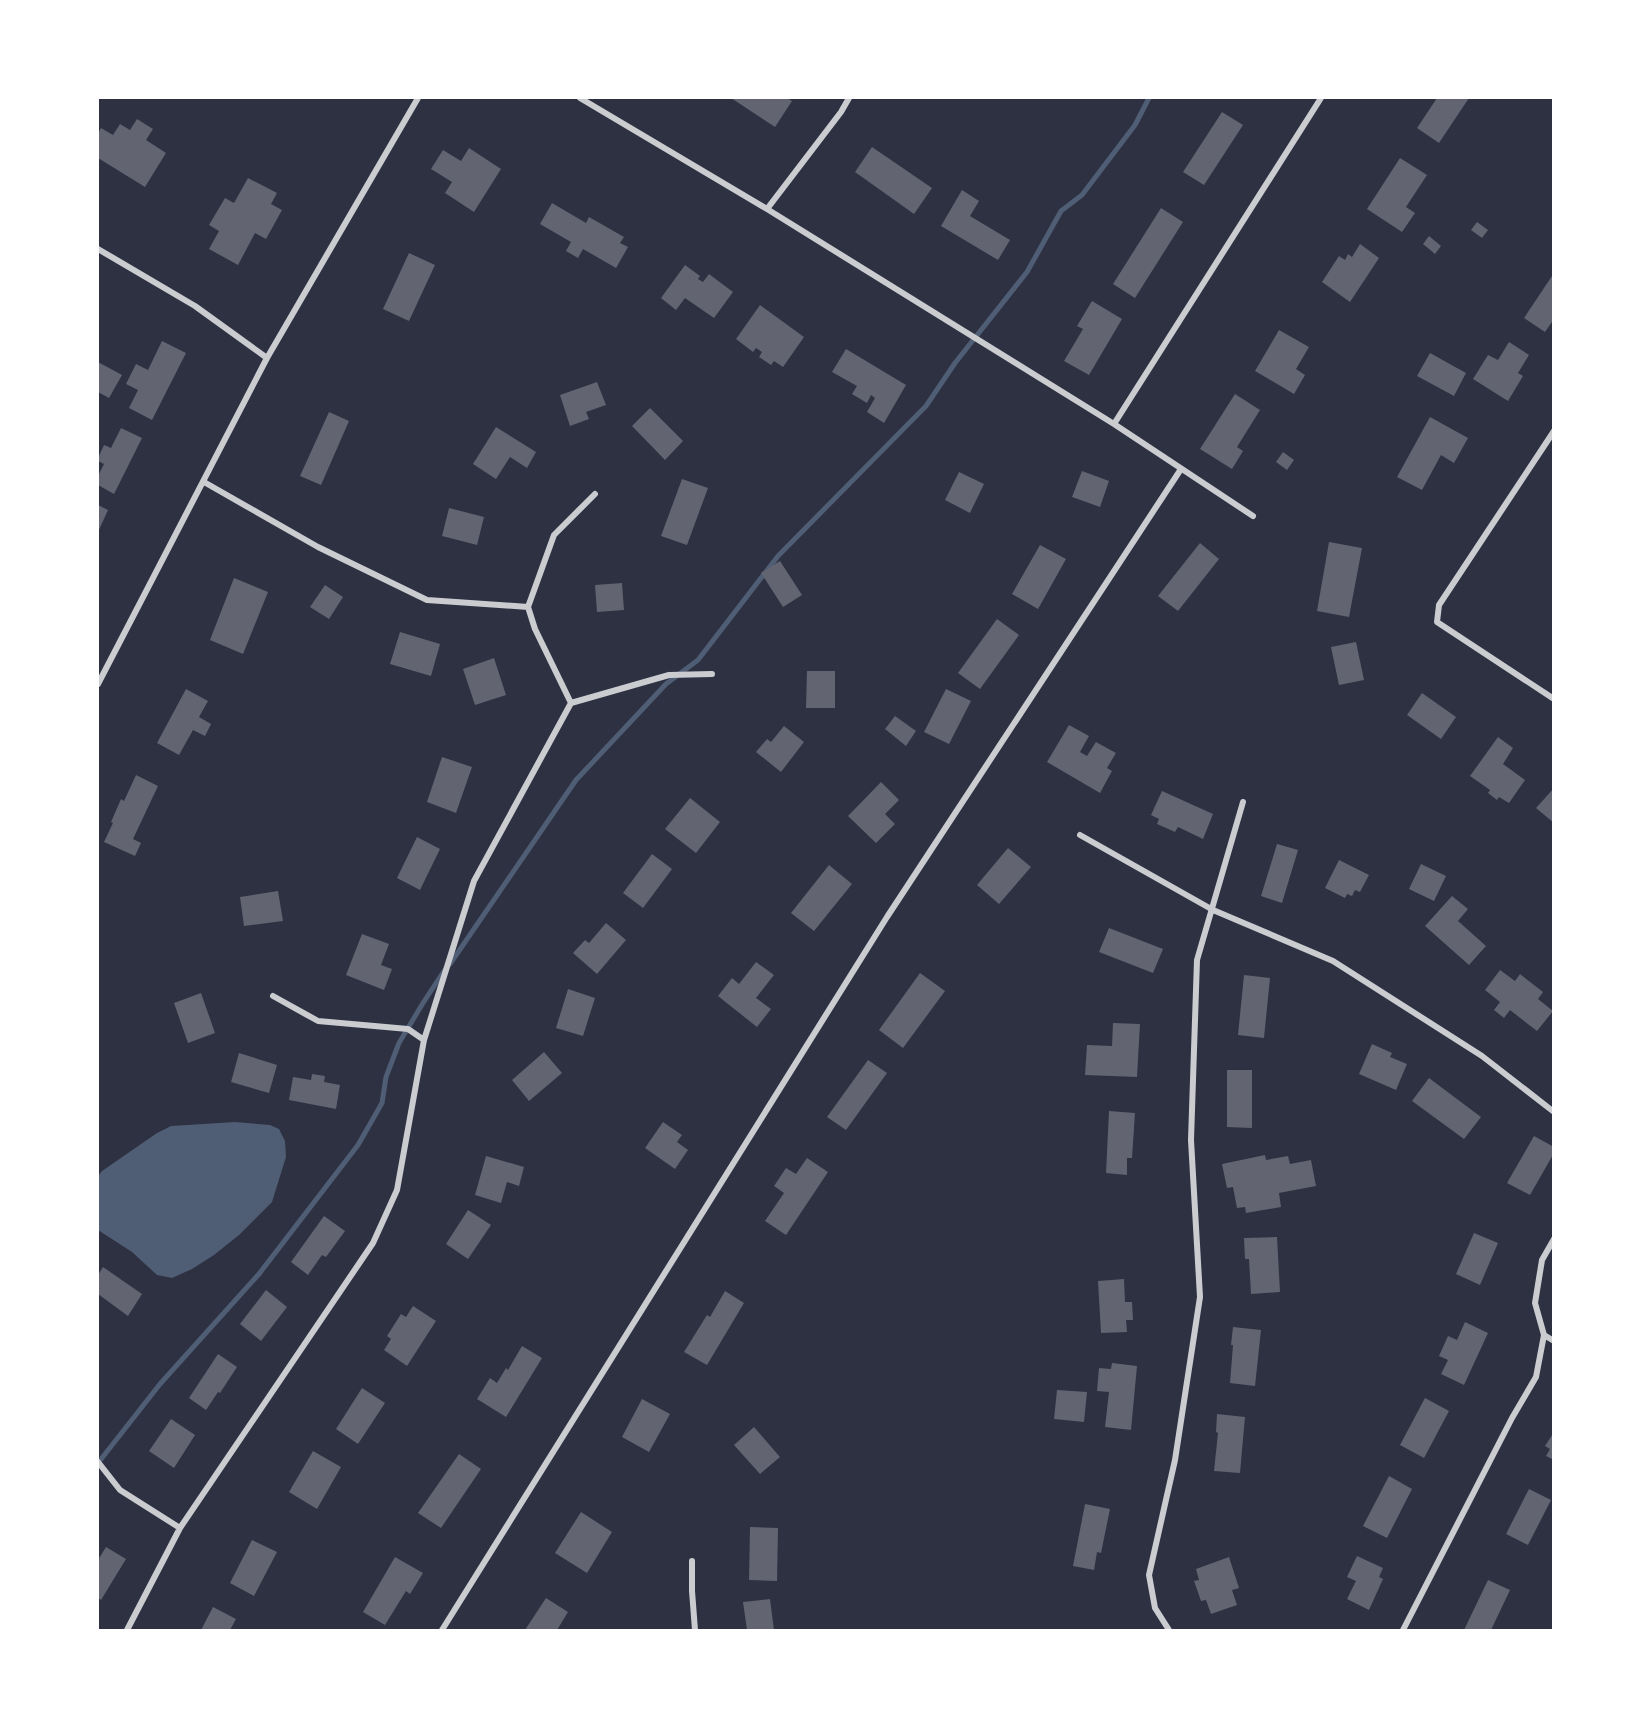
<svg xmlns="http://www.w3.org/2000/svg" width="1651" height="1728" font-family="Karla,sans-serif">
	<rect width="100%" height="100%" fill="#2d3142"/>
	<path fill="#4f5d75" d="M235,1122L270,1125L279,1129L285,1141L286,1157L272,1202L239,1235L214,1255L192,1269L172,1278L157,1275L132,1252L98,1230V1176L102,1171L157,1133L171,1126Z"/>
	<g fill="none" stroke-linecap="round" stroke-linejoin="round">
		<path stroke="#4f5d75" stroke-width="5" d="M450,964L576,780L666,684L698,660L778,556L926,406L955,363L1027,272L1061,211L1082,195L1135,125L1149,98
			M98,1463L160,1384L259,1274L358,1145L382,1103L386,1077L399,1043L423,1003L444,971"/>
	</g>
	<path fill="#626471" d="M731,98H787L792,101L775,127Z
		M1437,98H1469L1439,143L1417,128Z
		M1222,112L1243,125L1204,185L1183,172Z
		M137,119L153,129L146,140L166,153L145,187L98,158V133L101,128L113,135L120,124L130,130Z
		M872,147L932,188L914,214L855,172Z
		M469,148L501,169L474,212L445,193L452,182L431,169L443,150L461,161Z
		M1400,158L1427,175L1406,207L1415,213L1402,232L1367,209Z
		M248,178L277,193L271,204L282,210L266,239L255,233L238,265L209,249L219,231L209,225L225,198L234,203Z
		M962,190L979,201L970,216L1010,240L998,260L941,226Z
		M552,203L586,223L589,217L624,237L620,243L628,247L616,268L583,249L578,258L566,251L571,242L540,224Z
		M1161,208L1183,222L1135,298L1113,284Z
		M1477,222L1488,230L1482,238L1471,230Z
		M1429,236L1441,246L1435,254L1423,244Z
		M1360,244L1379,258L1350,302L1322,282L1339,256L1345,260L1348,254L1352,257Z
		M409,253L435,265L409,321L383,309Z
		M685,265L700,276L698,279L703,282L709,274L733,292L714,318L685,298L676,310L661,298Z
		M1554,273V319L1545,332L1524,318Z
		M1092,301L1122,319L1089,375L1064,361L1083,329L1077,326Z
		M760,305L804,337L783,367L774,361L771,365L759,357L762,352L756,348L753,352L736,339Z
		M1279,330L1309,347L1296,369L1305,375L1294,394L1255,371Z
		M162,341L186,353L152,420L129,408L138,390L126,384L136,364L148,370Z
		M1509,342L1529,355L1518,373L1523,376L1508,401L1473,379L1488,355L1498,360Z
		M846,349L906,385L884,423L867,412L875,398L871,395L867,403L852,394L857,386L832,372Z
		M1430,353L1466,373L1454,396L1417,376Z
		M98,362L122,375L109,398L98,392Z
		M597,382L606,405L586,412L589,419L570,426L560,395Z
		M1235,394L1260,410L1237,447L1243,451L1232,469L1200,449Z
		M650,408L683,441L665,460L632,426Z
		M329,412L349,421L321,485L300,476Z
		M1430,417L1468,438L1454,463L1441,455L1422,490L1397,477Z
		M496,427L536,452L527,468L510,457L496,479L473,464Z
		M121,428L142,438L114,494L98,485V476L104,464L98,461V458L104,445L111,448Z
		M1283,452L1294,460L1287,470L1276,462Z
		M1082,471L1109,481L1100,507L1072,497Z
		M959,472L984,484L970,513L945,500Z
		M682,479L708,488L687,545L661,536Z
		M98,505L108,510L98,532Z
		M449,508L484,517L477,545L442,536Z
		M1329,542L1362,548L1349,617L1317,611Z
		M1200,543L1219,559L1178,611L1158,596Z
		M1040,545L1066,559L1038,609L1012,594Z
		M780,561L802,595L783,607L761,573Z
		M234,578L268,592L243,654L210,640Z
		M622,583L624,610L597,612L595,585Z
		M325,585L343,597L329,619L310,607Z
		M997,619L1019,635L980,689L958,673Z
		M400,632L440,644L431,676L390,664Z
		M1356,642L1364,680L1339,685L1331,647Z
		M494,658L506,695L475,705L463,669Z
		M807,671H835V708H806Z
		M186,689L208,701L199,717L211,724L205,736L193,730L179,755L157,743Z
		M946,689L971,701L949,744L924,732Z
		M1422,693L1456,717L1441,739L1407,715Z
		M895,716L916,731L906,746L885,729Z
		M1069,725L1089,736L1080,752L1087,756L1096,742L1116,753L1107,768L1112,771L1100,793L1047,762Z
		M784,726L804,742L781,772L756,752L767,739L771,742Z
		M1498,737L1513,748L1503,764L1525,780L1509,803L1499,797L1497,800L1488,793L1490,790L1470,776Z
		M442,757L472,767L456,813L427,802Z
		M136,775L158,786L133,839L141,843L135,856L104,842L113,823L111,822L121,799L124,801Z
		M881,782L899,800L885,814L895,824L876,843L848,816Z
		M1554,788V823L1536,808Z
		M1162,791L1213,814L1203,839L1178,827L1175,832L1157,824L1159,819L1151,815Z
		M690,798L720,822L696,853L665,829Z
		M417,837L440,849L420,890L397,878Z
		M1277,844L1298,850L1282,903L1261,896Z
		M1008,848L1031,867L999,904L977,885Z
		M652,854L672,869L643,908L623,893Z
		M1339,860L1369,875L1360,892L1355,890L1352,896L1347,894L1345,898L1325,888Z
		M1421,864L1446,876L1434,901L1409,889Z
		M829,865L852,884L814,931L791,913Z
		M278,891L283,921L244,926L240,897Z
		M1452,896L1468,909L1458,921L1486,946L1469,965L1425,926Z
		M606,923L626,940L597,974L573,953L585,940L589,943Z
		M1109,928L1163,949L1153,973L1099,952Z
		M362,934L389,944L381,965L392,969L384,990L346,975Z
		M756,962L774,975L756,998L771,1009L757,1027L718,996L732,978L739,984Z
		M1500,970L1515,981L1520,974L1543,992L1538,999L1553,1011L1537,1031L1510,1010L1504,1018L1494,1010L1500,1002L1485,990Z
		M920,973L945,991L903,1048L879,1030Z
		M1244,975L1270,978L1264,1038L1238,1035Z
		M568,989L595,998L583,1036L556,1028Z
		M201,993L215,1033L188,1043L174,1003Z
		M1113,1023L1140,1024L1137,1077L1085,1075L1087,1045L1112,1046Z
		M1372,1044L1392,1053L1390,1057L1407,1064L1396,1090L1359,1074Z
		M544,1052L562,1073L529,1101L512,1080Z
		M239,1053L277,1065L269,1093L231,1082Z
		M868,1060L887,1073L846,1130L827,1117Z
		M1227,1070H1252V1128L1227,1127Z
		M312,1074L325,1076L324,1082L340,1085L336,1109L289,1100L293,1077L311,1080Z
		M1429,1078L1481,1117L1464,1139L1412,1101Z
		M1109,1111L1135,1113L1132,1158H1127V1175L1106,1173Z
		M663,1122L682,1135L677,1142L688,1150L675,1169L645,1148Z
		M1534,1136L1554,1147V1153L1530,1195L1507,1183Z
		M1265,1155L1266,1160L1288,1156L1290,1164L1311,1160L1316,1186L1279,1193L1281,1207L1246,1213L1245,1207L1237,1208L1233,1187L1227,1188L1222,1164Z
		M486,1156L524,1167L519,1186L507,1182L501,1203L475,1195Z
		M807,1158L828,1172L786,1235L765,1221L784,1193L774,1186L786,1168L796,1174Z
		M468,1210L491,1225L468,1259L446,1244Z
		M324,1216L345,1231L326,1257L322,1255L308,1275L291,1262Z
		M1474,1233L1498,1243L1480,1285L1456,1274Z
		M1277,1237L1280,1292L1251,1294L1249,1259H1245L1244,1238Z
		M103,1267L142,1294L128,1316L98,1294V1275Z
		M1124,1279L1125,1302H1132L1133,1320H1126L1127,1332L1101,1333L1098,1281Z
		M266,1290L287,1307L261,1341L240,1324Z
		M725,1291L744,1303L707,1365L684,1352L707,1315L710,1317Z
		M413,1306L436,1321L407,1366L384,1350L391,1339L387,1336L401,1314L406,1317Z
		M1465,1322L1488,1333L1464,1385L1441,1374L1448,1360L1439,1356L1448,1336L1457,1340Z
		M1233,1327L1261,1330L1255,1386L1230,1383L1233,1345H1231Z
		M522,1346L542,1358L506,1417L477,1399L490,1378L497,1383L506,1368L508,1370Z
		M218,1354L237,1367L220,1393L218,1392L206,1410L189,1398Z
		M1112,1363L1137,1366L1131,1430L1105,1427L1109,1392L1097,1391L1099,1368L1111,1369Z
		M362,1388L385,1403L358,1444L336,1429Z
		M1057,1390L1087,1392L1084,1422L1054,1419Z
		M1425,1398L1449,1411L1424,1458L1400,1445Z
		M642,1399L670,1414L649,1452L622,1437Z
		M1217,1414L1245,1417L1240,1473L1214,1471L1218,1433L1216,1432Z
		M171,1419L195,1435L174,1468L149,1451Z
		M754,1427L780,1457L760,1474L734,1445Z
		M1554,1432V1460L1546,1456L1550,1449L1545,1446Z
		M313,1451L341,1467L317,1509L289,1492Z
		M459,1454L481,1469L441,1528L418,1513Z
		M1389,1476L1412,1489L1387,1538L1363,1526Z
		M1529,1489L1551,1500L1528,1545L1506,1534Z
		M1085,1504L1110,1509L1101,1553L1097,1552L1094,1570L1073,1566Z
		M581,1512L612,1532L587,1573L555,1553Z
		M750,1527L778,1528L777,1581L749,1580Z
		M252,1540L277,1552L254,1596L230,1583Z
		M106,1547L126,1559L101,1600L98,1598V1560Z
		M1357,1556L1383,1568L1379,1577L1383,1579L1369,1610L1347,1599L1356,1581L1347,1577Z
		M395,1557L423,1573L410,1594L406,1591L385,1625L363,1612Z
		M1229,1557L1239,1588L1232,1590L1237,1605L1211,1614L1206,1600L1201,1601L1194,1581L1199,1580L1196,1569Z
		M1488,1580L1510,1590L1491,1630H1464Z
		M546,1598L568,1612L557,1630H525Z
		M770,1599L774,1630H747L743,1602Z
		M213,1607L236,1619L230,1630H201Z"/>
	<g fill="none" stroke-linecap="round" stroke-linejoin="round">
		<path stroke="#caccd0" stroke-width="6" d="M580,98L767,209L1114,424L1253,516
			M767,209L841,112L849,98
			M98,249L195,306L267,358
			M1114,424L1321,98
			M1554,431L1439,605L1437,622L1554,699
			M204,482L318,547L427,600L528,607
			M98,684L267,358L418,98
			M571,703L535,629L528,607L554,535L595,494
			M571,703L669,675L712,674
			M1080,835L1213,910L1333,961L1482,1056L1554,1112
			M273,996L318,1021L408,1029L424,1040
			M1544,1335L1554,1341
			M98,1462L120,1490L180,1528
			M692,1561V1591L695,1630
			M127,1630L180,1528L373,1243L397,1190L424,1040L474,881L571,703
			M442,1630L887,917L1181,469
			M1169,1630L1155,1608L1149,1575L1175,1460L1200,1297L1191,1140L1197,960L1243,802
			M1403,1630L1512,1418L1536,1377L1544,1335L1535,1303L1542,1260L1554,1239"/>
	</g>
	<rect width="1651" height="1728" fill="none" stroke="#ffffff" stroke-width="198"/>
</svg>
